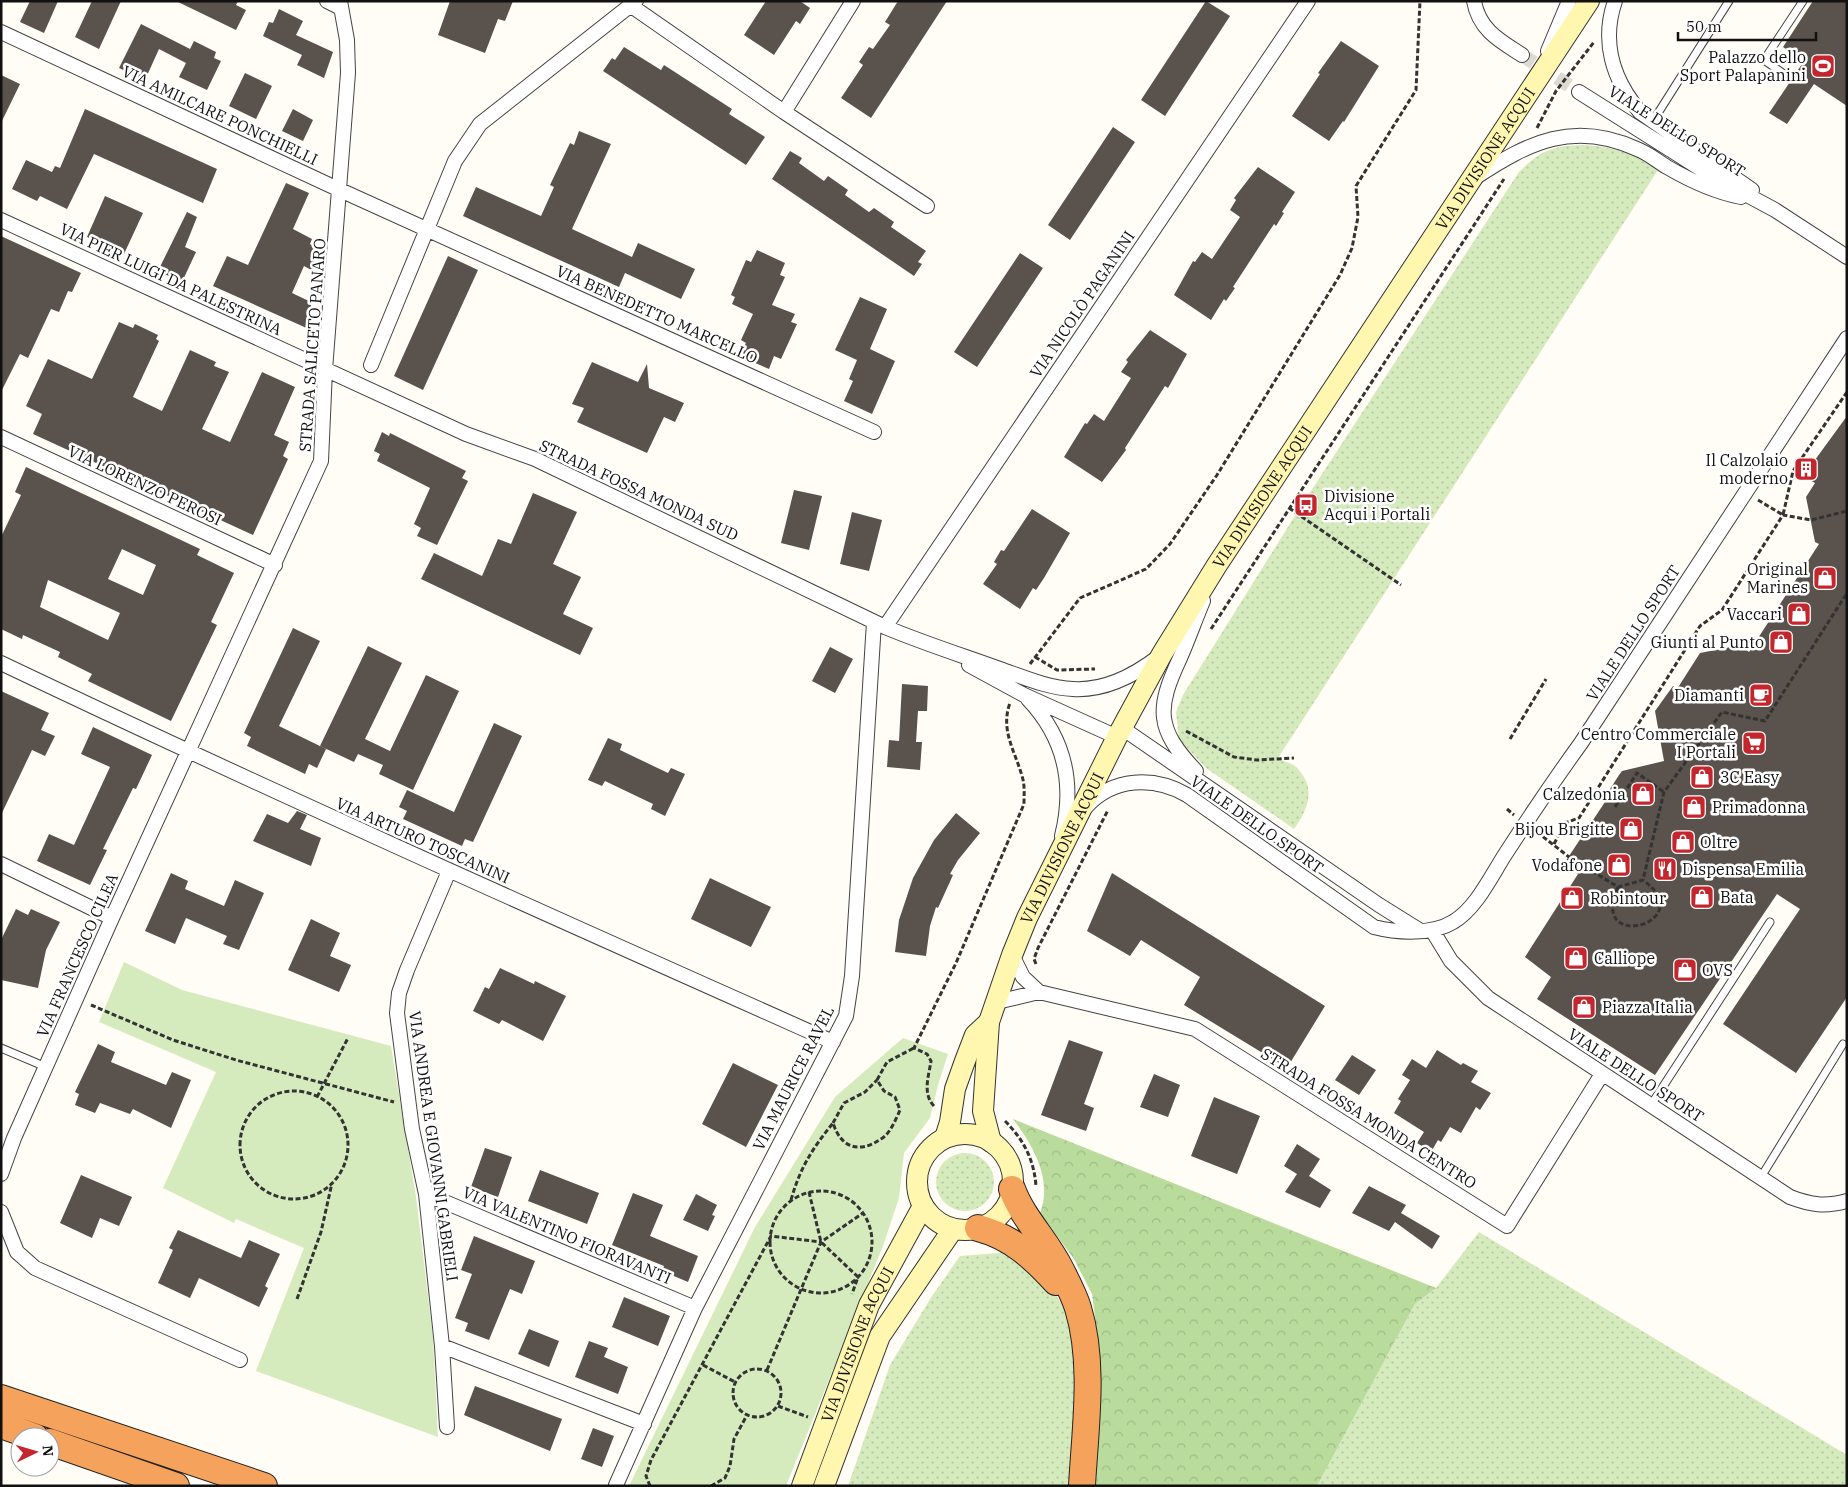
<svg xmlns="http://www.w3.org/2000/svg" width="1848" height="1487" font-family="'IBM Plex Serif',serif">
	<defs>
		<pattern id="grass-dots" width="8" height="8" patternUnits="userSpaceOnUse" patternTransform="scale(1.25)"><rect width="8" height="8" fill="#d5ebbd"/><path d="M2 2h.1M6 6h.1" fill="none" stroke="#b6c8a1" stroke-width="1.8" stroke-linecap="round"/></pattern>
		<pattern id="forest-crowns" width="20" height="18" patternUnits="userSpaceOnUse" patternTransform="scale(1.25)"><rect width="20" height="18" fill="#b9dc9c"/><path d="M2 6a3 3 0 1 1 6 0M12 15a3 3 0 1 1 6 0" fill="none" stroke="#9ebc85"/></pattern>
	</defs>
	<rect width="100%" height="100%" fill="#fffdf5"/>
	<path fill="url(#grass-dots)" d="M1584,145C1613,147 1635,152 1658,170L1278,758C1283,762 1290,762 1295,766C1317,787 1309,808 1294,829L1206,768L1179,739L1176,712L1183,695L1296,514L1519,172C1541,150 1553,146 1584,145Z
		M936 1182a29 29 0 1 1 58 0a29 29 0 1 1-58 0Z
		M1479,1232L1847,1455V1486H1317L1415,1304L1436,1288Z
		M1006,1246C1039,1274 1063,1294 1076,1337L1073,1486H848L890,1365L932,1296L960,1256L999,1253Z"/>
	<path fill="url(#forest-crowns)" d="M1013,1119L1436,1288L1415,1304L1317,1486H1096L1100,1353L1092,1294L1074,1259L1040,1213C1053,1180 1033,1145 1013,1119Z"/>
	<path fill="#d5ebbd" d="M124,962L182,990L391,1046L416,1197L433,1337L438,1437L256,1371L304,1248L236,1219L234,1223L163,1188L216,1072L99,1022Z
		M903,1038L948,1054L938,1085L930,1118L904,1153L899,1198L883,1246L786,1486H629L755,1227L835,1097Z"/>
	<path fill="#5a524d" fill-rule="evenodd" d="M30,1H58L44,33L20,22Z
		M92,1H121L99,49L75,37Z
		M176,1H238L236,5L246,10L236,30Z
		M450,1H513L505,21L498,19L485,53L438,35Z
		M766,1H800L810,8L800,24L796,21L774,55L744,35Z
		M898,1H947L871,118L841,98L863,65L859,62L869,47L873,49L890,25L885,22Z
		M1206,1L1230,16L1165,116L1141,100Z
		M1813,1H1847V106L1814,84L1787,124L1769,113L1804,61L1783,47Z
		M279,9L303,21L296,35L333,52L324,78L297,65L302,55L263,36L269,22L273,23Z
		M141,24L190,49L194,41L216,52L214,58L221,61L207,90L179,77L186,63L159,49L145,80L119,68Z
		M1341,41L1379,66L1344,122L1343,121L1329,141L1292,116L1320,74L1318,73Z
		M624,47L661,70L664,65L732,109L729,114L765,137L746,165L603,71L612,58L615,60Z
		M245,73L272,86L256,119L229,106Z
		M1,75L20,84L1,123Z
		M85,109L217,169L203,203L94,154L67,209L40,196L37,201L12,189L26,160L52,172L55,166L60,168Z
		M293,109L313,120L303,141L282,131Z
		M1113,127L1135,142L1070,240L1048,225Z
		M579,131L611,144L572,229L632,257L638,243L695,269L681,299L625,273L619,287L463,216L476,187L541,216L554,187L550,185L570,143L574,145Z
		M790,151L802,158L799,163L824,181L828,176L848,190L845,195L869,212L874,208L894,222L891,227L926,251L918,262L922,264L914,276L772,179Z
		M1258,167L1295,192L1282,212L1284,213L1276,226L1274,224L1233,287L1235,288L1226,301L1224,299L1211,320L1174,295L1193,261L1195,262L1202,252L1212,259L1240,217L1230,210L1236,200L1234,198Z
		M286,183L309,193L293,229L312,239L310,244L315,247L313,271L304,266L292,293L311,302V330L213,286L227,256L248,265Z
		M105,196L143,213L124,254L87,237Z
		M187,212L197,217L185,247L196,252L182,282L158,271Z
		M1,236L81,273L72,292L68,291L59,312L51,309L28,358L20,354L1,392Z
		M757,250L785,263L780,275L785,277L772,305L795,314L791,322L797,324L781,359L774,356L769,369L739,356L746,343L741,340L753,314L732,304L735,297L731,295L746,260L751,262Z
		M1020,253L1043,268L977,367L954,352Z
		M448,256L478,270L423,390L394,376Z
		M860,297L887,309L870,349L895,361L872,414L844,401L853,381L849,379L857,360L835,350Z
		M119,322L133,328L135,324L158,335L156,339L159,341L133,397L162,411L190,350L216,362L214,366L229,372L202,429L230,442L262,372L295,387L274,435L289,442L283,456L288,459L253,535L33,434L42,414L26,406L48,359L92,379Z
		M1150,330L1187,354L1168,388L1165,386L1125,448L1126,450L1102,482L1064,457L1085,423L1087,424L1094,414L1104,421L1131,378L1121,372L1128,362L1126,360Z
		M592,362L638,382L647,364L649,388L684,403L675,422L664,417L647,453L577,422L584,408L572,404Z
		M1847,416V997L1796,1073L1723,1024L1800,909L1777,894L1655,1075L1537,999L1551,977L1525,957L1578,874L1563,865L1605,802L1603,800L1619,775L1622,771L1664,761L1655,711L1673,686L1677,689L1700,653L1741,645L1749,652L1819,544L1815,542L1806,497L1815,483L1797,472L1804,459L1812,464Z
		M382,432L389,436L390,433L466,471L462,478L468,481L437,545L417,536L421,528L414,524L430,488L377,461L380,454L374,451Z
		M26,467L200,549L197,555L234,573L211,622L217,625L171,721L88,681L92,674L58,657L60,652L23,635L22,639L1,629V537L21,495L15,492ZM122,549L156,565L143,595L108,579ZM48,580L120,613L108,640L40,607Z
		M794,490L822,496L809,550L781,543Z
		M533,493L577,512L553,564L581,577L563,614L593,628L580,655L421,579L434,553L482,576L498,539L511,544Z
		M1032,509L1070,533L1044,578L1036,590L1033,588L1020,609L983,584L997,564L994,562L1001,550L1004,551Z
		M852,512L882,520L869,571L840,564Z
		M293,628L320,641L279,726L326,749L317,768L309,764L305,774L247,746L251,737L244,733Z
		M368,646L402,663L365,739L390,751L426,675L459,691L413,790L379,774L383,765L358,754L354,762L320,746Z
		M830,647L853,659L835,693L812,681Z
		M902,684L928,686L927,711H918L916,742H922L920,770L887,767L889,740L899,741Z
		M1,691L49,713L41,730L55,736L45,756L32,750L1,815Z
		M494,723L522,736L473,842L465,839L462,846L403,819L407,811L399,807L407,790L454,812Z
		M93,727L152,755L136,789L133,788L103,849L107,850L90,885L37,861L49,834L74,845L110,767L81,754Z
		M608,738L622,744L620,750L668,773L671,768L685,774L665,816L651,809L653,804L605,781L602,786L588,780Z
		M297,811L307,815L300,829L321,838L311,866L253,841L267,814L288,823Z
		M956,813L980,833L958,860L950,874L953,875L938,908L936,907L930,926L926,956L895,952L899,920L913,878L934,840Z
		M171,873L188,881L185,889L224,906L235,880L264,893L239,950L223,944L227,936L186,918L175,944L145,931Z
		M1112,873L1325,1006L1287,1068L1184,1005L1200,977L1141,940L1130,956L1087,931Z
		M710,878L771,907L751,947L691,919Z
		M16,909L28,915L31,909L60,922L46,950L38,988L1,980V940Z
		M311,919L340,933L330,956L351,965L339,992L288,970Z
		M500,968L534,984L535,981L566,996L543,1041L502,1020L499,1024L473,1011L485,987L489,989Z
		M1069,1040L1103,1052L1084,1104L1094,1108L1086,1131L1041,1115Z
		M98,1044L115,1052L111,1062L166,1085L172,1072L191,1080L171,1128L133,1109L130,1114L100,1103L95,1113L75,1105L79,1094L75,1092Z
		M1437,1050L1461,1065L1463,1063L1478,1071L1471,1082L1491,1093L1480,1110L1476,1107L1461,1133L1450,1127L1441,1142L1438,1140L1431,1152L1417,1143L1424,1132L1394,1113L1401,1101L1398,1099L1410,1080L1402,1075L1412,1059L1426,1068Z
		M1352,1055L1376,1070L1359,1095L1335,1080Z
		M733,1063L778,1085L746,1147L702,1124Z
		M1154,1074L1180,1085L1168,1117L1140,1107Z
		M1214,1097L1260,1116L1237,1174L1191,1156Z
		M1297,1144L1320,1159L1309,1176L1331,1190L1320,1208L1285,1192L1297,1174L1284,1166Z
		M485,1148L512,1157L498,1197L471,1187Z
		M540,1170L599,1193L587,1224L528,1201Z
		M81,1175L132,1197L119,1226L100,1218L92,1238L60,1223Z
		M1369,1186L1406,1205L1401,1213L1440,1236L1432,1249L1395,1222L1389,1231L1352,1213Z
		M633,1193L663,1205L650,1236L698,1256L688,1282L662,1271L664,1266L612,1245Z
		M696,1194L717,1205L712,1215L715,1216L708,1231L683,1220Z
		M178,1230L241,1258L249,1240L280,1254L265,1286L268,1288L259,1307L199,1278L190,1298L158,1283L173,1250L169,1248Z
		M474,1236L535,1261L522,1294L510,1289L489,1340L465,1331L468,1323L455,1318L472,1274L461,1270Z
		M624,1297L670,1316L658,1346L612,1327Z
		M529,1329L559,1341L549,1367L518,1354Z
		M589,1341L608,1348L604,1357L628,1367L618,1394L575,1377Z
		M475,1386L562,1419L550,1451L464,1415Z
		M593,1428L614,1436L602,1467L581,1459Z"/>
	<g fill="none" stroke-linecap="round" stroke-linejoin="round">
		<path stroke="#dbdad3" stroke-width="14" stroke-dasharray="14 7" stroke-linecap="butt" d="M1522,55L1579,92"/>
		<g stroke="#444" stroke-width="9">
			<path id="lane" d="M1784,74L1764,60L1803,1
				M1653,121L1729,1
				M1,1048L46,1067
				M1651,1105L1770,922
				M1761,1177L1843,1044"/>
		</g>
		<g stroke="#444" stroke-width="16">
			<path id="street" d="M327,1L341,8
				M1474,1C1479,30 1500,41 1522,55
				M1615,1C1601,42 1613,80 1640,112L1752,190
				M630,5L784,112L927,206
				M1,32L340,190L874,432
				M1548,51L1569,1
				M1579,92L1712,176L1775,210L1847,257
				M784,112L853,1
				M1476,177C1529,142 1574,120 1637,149C1648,153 1657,161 1667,167C1691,181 1714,192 1741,197
				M1,220L466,434L535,459L885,627C923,643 961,655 1000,669C1023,677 1048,688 1073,689C1105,691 1133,676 1157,658
				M371,365L455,161L480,124L636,1
				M1,437L275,565
				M885,627L1308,1
				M1,663C276,794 555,918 833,1042
				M969,665L1024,695L1117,737
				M1028,699C1065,738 1075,784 1062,836
				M1122,728L1379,905L1419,930
				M1196,771C1156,729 1156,709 1180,658C1188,640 1195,620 1203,601
				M1086,807C1113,777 1154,776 1187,795L1374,927C1397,933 1432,935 1453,922C1476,909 1491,876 1506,853C1530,816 1555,779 1581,743L1847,338
				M1,864L112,918
				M1432,930L1451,961L1488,998L1790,1197C1811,1205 1825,1207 1847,1201
				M1012,955L1023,977L1039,992
				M996,1004L1001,1001L1039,992L1195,1029L1507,1226L1602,1074
				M1,1174L14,1138L112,918L321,461L325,370L348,73L347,40L340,1
				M426,1194L695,1308
				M1,1212L17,1252L35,1268L240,1360
				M442,1346L644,1424
				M447,1427L442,1346L426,1194L412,1129L397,1013L399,993L407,970L449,871
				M616,1485L695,1308L846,1016L852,976L874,622"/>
		</g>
		<g stroke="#333" stroke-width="22">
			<g id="secondary">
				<circle cx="965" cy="1182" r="48"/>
				<path d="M945,1138L950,1122L955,1089L965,1061L975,1035L989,1022"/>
				<path id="s1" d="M991,1142L983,1111L989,1022L1012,955L1027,918L1117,737L1162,654L1217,565L1589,1"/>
				<path id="s2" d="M802,1486L869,1305L923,1206"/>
				<path d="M824,1486L880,1336L953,1229"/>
			</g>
		</g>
		<g stroke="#222" stroke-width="28">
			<path id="highway" d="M1012,1189C1023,1219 1047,1241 1061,1270C1067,1282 1074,1295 1078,1308C1095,1364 1085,1429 1082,1486
				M978,1228C1012,1237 1033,1257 1056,1282
				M1,1398L264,1486
				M1,1425L35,1437
				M50,1442L176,1486"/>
		</g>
		<path stroke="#333" stroke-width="3" stroke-dasharray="5 2.5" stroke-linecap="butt" d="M1537,128L1556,91L1594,42
			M1758,500L1783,515L1793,471L1847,392
			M1289,508L1401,585
			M1211,629L1504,179
			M1035,657L1057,670L1095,669
			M1030,664L1080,598L1146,569L1170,544L1217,475L1340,275L1352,248L1358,217L1356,186L1416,90L1420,1
			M1186,731L1234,757L1257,760L1294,758
			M1510,739L1546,679
			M1615,807L1637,773L1664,792
			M1507,809L1514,815
			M1537,832L1569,857L1618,887L1643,880L1664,792L1722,712L1765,721L1847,593
			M1554,844L1565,823L1579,818L1700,626L1722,610L1783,515L1811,520L1847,511
			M1618,887C1587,954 1702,923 1643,880
			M1036,964L1034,959L1038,948L1108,810
			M91,1005L173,1040L236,1060L394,1102
			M240 1145a54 54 0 1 1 108 0a54 54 0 1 1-108 0Z
			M317,1097L348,1038
			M934,1106C922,1094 929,1075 931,1061L927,1054L914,1048L956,963L1024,804C1024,794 1025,785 1022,776C1015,751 1000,730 1010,703
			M1005,1121C1024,1140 1034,1160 1036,1186
			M833,1123L844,1103L865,1092L877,1080
			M770 1242a51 51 0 1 1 102 0a51 51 0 1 1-102 0Z
			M809,1192L821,1242L858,1277L852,1294
			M791,1200C800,1168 812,1149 833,1123C841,1148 859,1154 881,1139C890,1134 896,1119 900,1110L895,1097L884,1091L877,1080L887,1062L914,1048
			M297,1299L321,1232L332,1183
			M703,1365L735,1382
			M733 1393a24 24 0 1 1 48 0a24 24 0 1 1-48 0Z
			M767,1370L821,1242L863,1213
			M778,1406L808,1417
			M650,1486L646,1476L651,1460L771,1236L821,1242
			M711,1486L725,1478L730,1466L734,1439L747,1415"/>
		<use href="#lane" stroke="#fff" stroke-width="7"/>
		<use href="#street" stroke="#fff" stroke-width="14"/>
		<use href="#secondary" stroke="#fff6b0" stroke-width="20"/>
		<use href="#highway" stroke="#f5a25d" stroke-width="26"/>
	</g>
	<defs>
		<g id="stadium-square" transform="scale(1.25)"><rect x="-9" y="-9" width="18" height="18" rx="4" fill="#c4262e" stroke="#fff"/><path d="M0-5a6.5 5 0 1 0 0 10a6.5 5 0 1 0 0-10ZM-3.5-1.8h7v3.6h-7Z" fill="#fff"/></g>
		<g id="building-square" transform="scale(1.25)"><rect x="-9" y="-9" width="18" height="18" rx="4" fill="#c4262e" stroke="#fff"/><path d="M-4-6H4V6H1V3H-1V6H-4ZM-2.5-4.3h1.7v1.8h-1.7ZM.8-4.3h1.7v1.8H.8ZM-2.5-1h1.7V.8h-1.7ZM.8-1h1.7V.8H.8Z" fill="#fff"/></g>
		<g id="bus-square" transform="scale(1.25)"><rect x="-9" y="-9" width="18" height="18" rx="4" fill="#c4262e" stroke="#fff"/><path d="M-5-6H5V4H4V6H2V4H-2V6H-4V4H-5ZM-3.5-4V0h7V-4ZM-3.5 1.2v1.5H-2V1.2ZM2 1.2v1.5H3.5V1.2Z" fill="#fff"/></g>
		<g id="shop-square" transform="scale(1.25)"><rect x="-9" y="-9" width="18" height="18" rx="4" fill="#c4262e" stroke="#fff"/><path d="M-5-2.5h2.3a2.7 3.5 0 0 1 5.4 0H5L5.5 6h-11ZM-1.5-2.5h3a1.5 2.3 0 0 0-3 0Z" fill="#fff"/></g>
		<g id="cafe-square" transform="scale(1.25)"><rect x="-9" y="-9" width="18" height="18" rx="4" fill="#c4262e" stroke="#fff"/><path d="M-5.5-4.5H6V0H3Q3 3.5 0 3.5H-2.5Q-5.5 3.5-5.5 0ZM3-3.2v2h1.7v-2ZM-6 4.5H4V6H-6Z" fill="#fff"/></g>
		<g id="supermarket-square" transform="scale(1.25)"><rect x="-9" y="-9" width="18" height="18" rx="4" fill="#c4262e" stroke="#fff"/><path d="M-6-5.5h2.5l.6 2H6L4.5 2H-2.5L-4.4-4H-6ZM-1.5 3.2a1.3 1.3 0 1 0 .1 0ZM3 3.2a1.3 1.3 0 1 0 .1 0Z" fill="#fff"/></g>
		<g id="restaurant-square" transform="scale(1.25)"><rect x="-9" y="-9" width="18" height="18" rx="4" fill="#c4262e" stroke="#fff"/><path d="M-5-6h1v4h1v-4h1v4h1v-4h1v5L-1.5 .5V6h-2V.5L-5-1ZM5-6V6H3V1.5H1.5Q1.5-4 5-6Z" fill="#fff"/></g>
	</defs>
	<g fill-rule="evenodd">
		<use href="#stadium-square" x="1823" y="66"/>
		<use href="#building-square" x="1806" y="469"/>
		<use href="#bus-square" x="1306" y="505"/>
		<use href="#shop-square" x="1825" y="578"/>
		<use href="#shop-square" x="1799" y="614"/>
		<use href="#shop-square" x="1781" y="642"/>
		<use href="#cafe-square" x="1761" y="695"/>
		<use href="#supermarket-square" x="1754" y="743"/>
		<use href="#shop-square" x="1702" y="777"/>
		<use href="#shop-square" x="1643" y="794"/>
		<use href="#shop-square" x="1694" y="807"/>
		<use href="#shop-square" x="1631" y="829"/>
		<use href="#shop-square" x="1683" y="842"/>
		<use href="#shop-square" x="1619" y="865"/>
		<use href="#restaurant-square" x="1665" y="869"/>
		<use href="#shop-square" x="1702" y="897"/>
		<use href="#shop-square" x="1572" y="898"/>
		<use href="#shop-square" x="1576" y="958"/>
		<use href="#shop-square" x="1685" y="970"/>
		<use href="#shop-square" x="1584" y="1007"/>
	</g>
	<g text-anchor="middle" stroke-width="5" stroke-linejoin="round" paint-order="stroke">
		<g font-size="16" fill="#111" stroke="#fff" text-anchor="end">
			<text x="1806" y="63">Palazzo dello<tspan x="1806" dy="18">Sport Palapanini</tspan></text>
			<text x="1788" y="466">Il Calzolaio<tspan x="1788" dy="18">moderno</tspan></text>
			<text x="1324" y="502" text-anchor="start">Divisione<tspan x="1324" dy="18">Acqui i Portali</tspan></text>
			<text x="1808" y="575">Original<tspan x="1808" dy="18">Marines</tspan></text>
			<text x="1782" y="620">Vaccari</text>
			<text x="1764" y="648">Giunti al Punto</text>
			<text x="1744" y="701">Diamanti</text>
			<text x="1736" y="740">Centro Commerciale<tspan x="1736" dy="18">I Portali</tspan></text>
			<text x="1720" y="783" text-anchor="start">3C Easy</text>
			<text x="1626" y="800">Calzedonia</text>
			<text x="1712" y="813" text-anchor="start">Primadonna</text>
			<text x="1614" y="835">Bijou Brigitte</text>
			<text x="1700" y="848" text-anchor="start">Oltre</text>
			<text x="1602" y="871">Vodafone</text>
			<text x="1682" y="875" text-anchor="start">Dispensa Emilia</text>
			<text x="1720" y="903" text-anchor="start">Bata</text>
			<text x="1590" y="904" text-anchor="start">Robintour</text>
			<text x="1594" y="964" text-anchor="start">Calliope</text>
			<text x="1702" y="976" text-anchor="start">OVS</text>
			<text x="1602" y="1013" text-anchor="start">Piazza Italia</text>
		</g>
		<g font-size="16" fill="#111" stroke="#fff">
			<text transform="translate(220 115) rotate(25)" y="6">VIA AMILCARE PONCHIELLI</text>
			<text transform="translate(1677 131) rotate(32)" y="6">VIALE DELLO SPORT</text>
			<text dy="6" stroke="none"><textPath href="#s1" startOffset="1120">VIA DIVISIONE ACQUI</textPath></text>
			<text transform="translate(171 279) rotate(25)" y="6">VIA PIER LUIGI DA PALESTRINA</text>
			<text transform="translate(1082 304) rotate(-56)" y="6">VIA NICOLÒ PAGANINI</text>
			<text transform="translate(657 314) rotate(24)" y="6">VIA BENEDETTO MARCELLO</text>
			<text transform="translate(312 345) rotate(-86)" y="6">STRADA SALICETO PANARO</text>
			<text transform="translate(145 485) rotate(25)" y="6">VIA LORENZO PEROSI</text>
			<text transform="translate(639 490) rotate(25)" y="6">STRADA FOSSA MONDA SUD</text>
			<text dy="6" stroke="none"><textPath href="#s1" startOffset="715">VIA DIVISIONE ACQUI</textPath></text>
			<text transform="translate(1633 633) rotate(-57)" y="6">VIALE DELLO SPORT</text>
			<text transform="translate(1257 824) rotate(35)" y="6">VIALE DELLO SPORT</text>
			<text transform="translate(423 840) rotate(24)" y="6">VIA ARTURO TOSCANINI</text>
			<text dy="6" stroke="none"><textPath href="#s1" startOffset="310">VIA DIVISIONE ACQUI</textPath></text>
			<text transform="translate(77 955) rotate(-66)" y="6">VIA FRANCESCO CILEA</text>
			<text transform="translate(1636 1075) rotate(33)" y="6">VIALE DELLO SPORT</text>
			<text transform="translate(793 1078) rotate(-63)" y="6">VIA MAURICE RAVEL</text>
			<text transform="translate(1369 1118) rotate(32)" y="6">STRADA FOSSA MONDA CENTRO</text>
			<text transform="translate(434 1146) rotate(82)" y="6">VIA ANDREA E GIOVANNI GABRIELI</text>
			<text transform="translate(567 1235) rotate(23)" y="6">VIA VALENTINO FIORAVANTI</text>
			<text dy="6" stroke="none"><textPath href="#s2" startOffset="152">VIA DIVISIONE ACQUI</textPath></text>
		</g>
	</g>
	<rect width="1848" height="1487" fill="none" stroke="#111111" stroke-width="5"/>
	<g transform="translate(35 1452) rotate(85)"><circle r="24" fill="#ffffff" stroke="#a0a0a0"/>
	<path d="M0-4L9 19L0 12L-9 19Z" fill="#c4262e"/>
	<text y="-8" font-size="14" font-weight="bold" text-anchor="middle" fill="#111111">N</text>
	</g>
	<path d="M1678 32v8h138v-8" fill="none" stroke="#111111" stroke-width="2.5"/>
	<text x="1686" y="32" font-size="15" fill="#111111" stroke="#ffffff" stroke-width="4" paint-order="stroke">50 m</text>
</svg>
